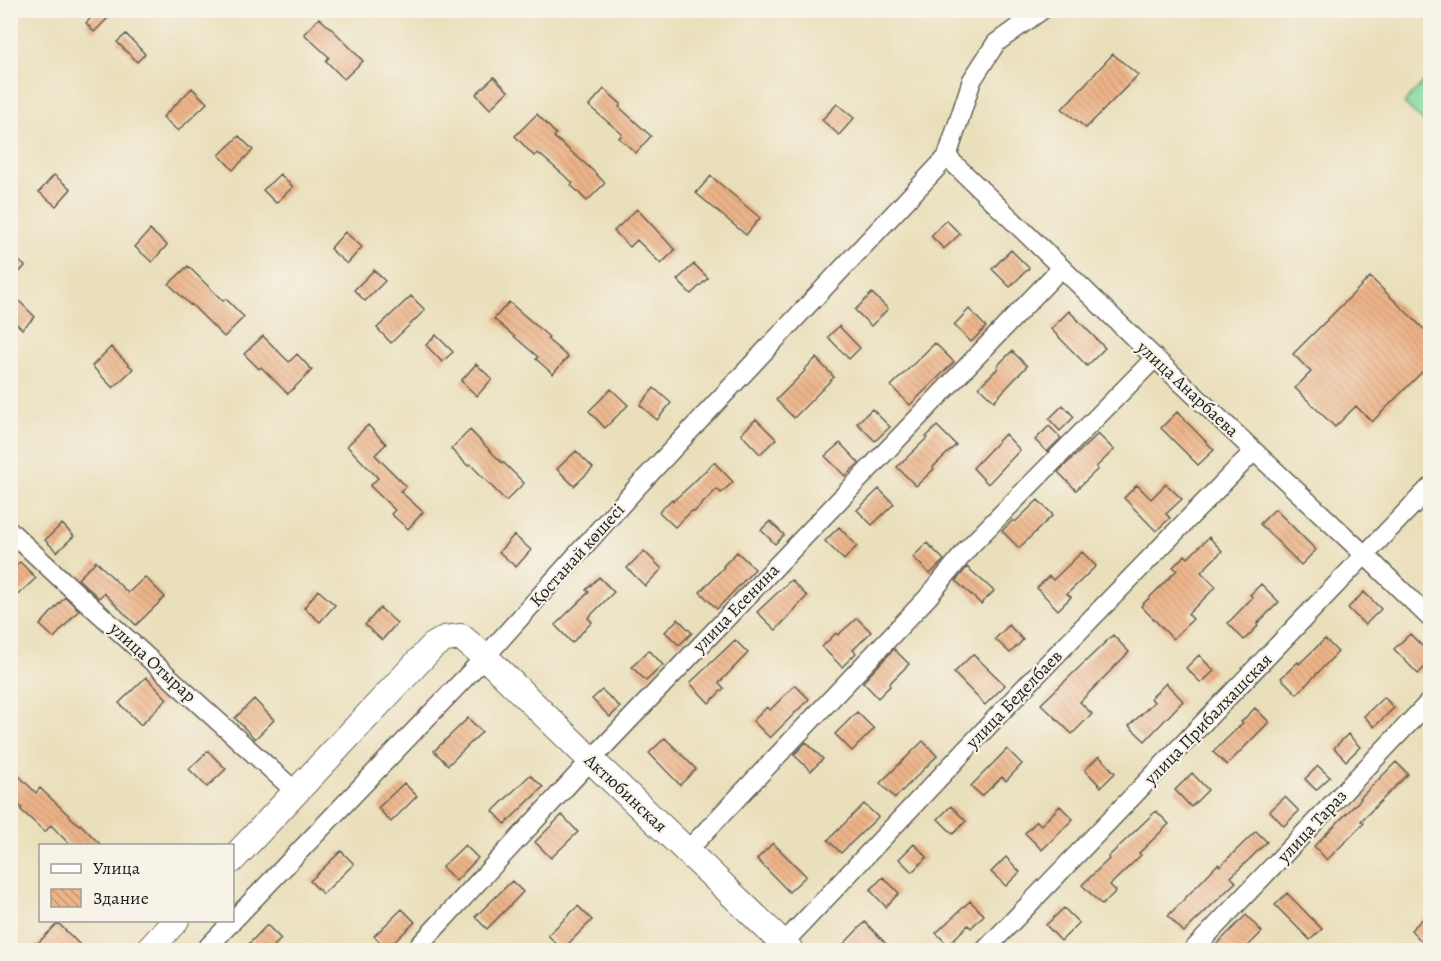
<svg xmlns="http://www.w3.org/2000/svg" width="1441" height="961" font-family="Alegreya,serif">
	<defs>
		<pattern id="building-back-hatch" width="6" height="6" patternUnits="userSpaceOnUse" patternTransform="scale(1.5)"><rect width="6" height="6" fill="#ecb388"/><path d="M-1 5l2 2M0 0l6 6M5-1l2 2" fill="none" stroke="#ca9975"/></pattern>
	</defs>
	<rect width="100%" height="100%" fill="#f7f3e8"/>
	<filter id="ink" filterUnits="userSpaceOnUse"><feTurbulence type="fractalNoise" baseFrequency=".0167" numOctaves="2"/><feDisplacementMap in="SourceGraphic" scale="12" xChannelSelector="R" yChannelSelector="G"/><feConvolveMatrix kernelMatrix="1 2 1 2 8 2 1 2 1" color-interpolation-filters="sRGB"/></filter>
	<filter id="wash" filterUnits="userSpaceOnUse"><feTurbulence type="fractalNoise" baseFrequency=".008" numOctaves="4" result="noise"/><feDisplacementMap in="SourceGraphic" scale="24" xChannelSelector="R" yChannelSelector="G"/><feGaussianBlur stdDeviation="1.35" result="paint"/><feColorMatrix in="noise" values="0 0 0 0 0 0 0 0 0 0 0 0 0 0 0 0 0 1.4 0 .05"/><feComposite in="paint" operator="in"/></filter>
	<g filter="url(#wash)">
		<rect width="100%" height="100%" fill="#eadfbb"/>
		<path fill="#81d99e" stroke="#4e7a5d" stroke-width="1.5" d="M1430,75V126L1429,127L1404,103Z"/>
		<g id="blocks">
			<path fill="url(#building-back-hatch)" d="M99,10H116L94,32L86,23Z
				M319,18L336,33L363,61L344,79L326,61L329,57L304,34Z
				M126,34L145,54L137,62L117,42Z
				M1113,54L1138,75L1086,128L1062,109Z
				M494,77L508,91L490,109L476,94Z
				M192,88L207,103L178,131L163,117Z
				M604,89L621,104L619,107L651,136L636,153L619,138L622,134L589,106Z
				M837,104L854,118L839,135L822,120Z
				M537,114L556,134L554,137L589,167L605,183L587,201L571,185L573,183L538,153L534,156L515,136Z
				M239,136L253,150L233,170L219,155Z
				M280,174L293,187L276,203L263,190Z
				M54,175L71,189L56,206L39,192Z
				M711,176L760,218L746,235L696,193Z
				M637,209L675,250L661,264L637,240L630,247L614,231Z
				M946,220L960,234L944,249L931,236Z
				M150,230L167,245L152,262L135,247Z
				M345,232L362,247L347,264L330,249Z
				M1011,250L1029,268L1010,287L992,269Z
				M10,254L25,266L10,282Z
				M694,264L708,278L691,294L677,280Z
				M188,266L223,301L226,299L244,317L224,337L191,304L190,305L169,284Z
				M374,270L385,281L365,301L354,290Z
				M1370,277L1431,336V363L1372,422L1356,406L1335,427L1295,388L1311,372L1293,354Z
				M10,292L35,317L22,329L10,317Z
				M872,293L888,309L871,326L855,310Z
				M411,296L425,310L391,343L377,328Z
				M509,302L549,337L547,339L568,357L553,374L536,359L538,357L494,319Z
				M969,309L986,327L971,342L954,325Z
				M1069,311L1105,348L1087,366L1051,329Z
				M839,326L860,348L849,359L828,337Z
				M436,335L453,352L442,362L426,345Z
				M263,336L289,362L297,354L312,370L288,394L261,367L259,369L244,354Z
				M935,343L954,362L910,405L891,386Z
				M111,347L133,369L113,388L92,366Z
				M1012,351L1027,366L994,401L979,387L998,368L997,366Z
				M816,358L834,377L794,418L776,400L805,371L804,370Z
				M476,364L492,379L477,396L461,381Z
				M654,388L671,403L657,420L640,405Z
				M611,389L628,405L605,428L589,411Z
				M1063,405L1074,417L1060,431L1049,419Z
				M872,409L890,427L875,441L857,423Z
				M1177,412L1214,450L1198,465L1161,428Z
				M756,419L776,439L760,454L741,434Z
				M368,425L386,444L375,455L406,486L400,491L423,512L408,529L391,514L395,510L370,486L378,478L347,446Z
				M937,426L956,445L933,467L934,469L916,486L897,467L927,438L926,437Z
				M1049,426L1061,438L1047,452L1035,440Z
				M470,430L502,463L503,462L524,483L506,501L470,464L468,466L451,449Z
				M1005,434L1020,450L988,484L973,468Z
				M1098,434L1114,450L1096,467L1098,469L1076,490L1058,472Z
				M840,443L859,463L845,476L825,456Z
				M576,451L593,468L574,486L557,469Z
				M714,462L733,482L721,493L717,489L694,512L692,511L675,527L659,512L672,499L673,501L691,485Z
				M1166,484L1182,499L1166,514L1170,518L1156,531L1124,498L1137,485L1151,499Z
				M879,489L894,504L872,525L857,510Z
				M1038,500L1053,515L1019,548L1002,531L1013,520L1015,522Z
				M1275,509L1316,550L1301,565L1260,524Z
				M770,521L784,535L775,544L761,530Z
				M62,524L74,536L57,552L45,540Z
				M839,527L857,546L844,560L825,541Z
				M514,535L531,550L516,567L499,552Z
				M1209,537L1222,551L1201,572L1216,587L1188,614L1193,619L1173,639L1141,606L1177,570L1173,567L1185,555L1188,558Z
				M927,543L944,560L930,574L913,557Z
				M644,551L662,569L645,586L627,568Z
				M737,552L755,569L717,609L700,592L724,567L723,566Z
				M1082,552L1096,566L1067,594L1071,597L1058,610L1037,588L1049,576L1053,580Z
				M96,561L128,593L145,577L165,597L136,625L104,593L99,598L78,579Z
				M20,562L36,578L10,602V570Z
				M967,567L994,591L981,604L956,581Z
				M599,577L614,592L588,618L592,622L572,643L555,625L589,592L586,590Z
				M791,580L807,596L776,630L757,612Z
				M1261,584L1279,602L1257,624L1258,626L1244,640L1228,623L1253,597L1250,595Z
				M318,590L335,605L320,622L304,608Z
				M1364,592L1381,609L1365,625L1348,608Z
				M65,597L79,610L54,638L40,625Z
				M380,608L397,623L382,640L365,625Z
				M857,618L871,632L853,650L856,653L842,667L822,647L836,633L838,635Z
				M678,619L692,633L679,645L665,632Z
				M1009,625L1023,640L1010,653L995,639Z
				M1410,634L1431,655V661L1418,674L1394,649Z
				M1113,635L1129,652L1080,702L1092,714L1072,734L1041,704Z
				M1325,639L1338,652L1297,694L1281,678L1298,662L1299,664Z
				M735,640L748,653L719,683L724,688L709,703L690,683Z
				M894,649L909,664L889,684L890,686L878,698L863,682Z
				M649,650L663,665L646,681L632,667Z
				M973,654L1005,685L985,705L954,673Z
				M1199,655L1214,671L1201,683L1186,668Z
				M146,677L167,699L141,725L119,703Z
				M1166,683L1183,701L1145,741L1129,726L1154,702L1151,698Z
				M795,685L809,699L770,738L753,721L767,707L770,710Z
				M602,690L620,707L610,717L592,699Z
				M1384,697L1394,708L1374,727L1364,716Z
				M254,699L274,720L255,739L235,718Z
				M1255,708L1269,722L1227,765L1213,752L1243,723L1241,722Z
				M857,712L874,729L852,751L835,734Z
				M468,718L482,732L448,765L434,751Z
				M1348,734L1360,747L1346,761L1334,748Z
				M665,738L696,769L680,785L649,753Z
				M923,741L937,756L895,798L880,783Z
				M806,742L823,759L811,771L794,755Z
				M1007,749L1022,764L1006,781L1002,777L982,796L971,786Z
				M208,751L226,769L207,787L189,769Z
				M1099,756L1115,773L1101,787L1085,770Z
				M1396,762L1408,774L1361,821L1364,823L1327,860L1314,846L1361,799L1360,798Z
				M1318,766L1330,777L1316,790L1305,779Z
				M10,767L36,793L40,788L79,825L80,824L102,846H71L51,825L45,832L21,810L22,808L10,796Z
				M1192,773L1208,790L1191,807L1175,790Z
				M530,775L543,787L505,824L493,811Z
				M404,783L417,796L391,822L378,808Z
				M1285,797L1299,811L1284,826L1270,811Z
				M864,804L878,817L841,853L828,840Z
				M951,806L966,821L953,834L938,819Z
				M1060,806L1073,819L1042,850L1025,833L1037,821L1041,825Z
				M1156,811L1169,824L1139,853L1141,855L1110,885L1116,891L1102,905L1082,885L1109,859L1108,857Z
				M562,815L578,832L551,858L535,842Z
				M1256,831L1267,842L1231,877L1236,882L1184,932L1168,916L1218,864L1220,866Z
				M773,843L806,876L789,892L757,859Z
				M914,844L927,857L912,872L899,859Z
				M465,845L478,858L456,881L442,867Z
				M341,851L354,864L323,894L310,881Z
				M1006,857L1020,872L1006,886L991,872Z
				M883,877L899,893L886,907L870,890Z
				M512,881L523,892L487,929L475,917Z
				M1287,893L1322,929L1310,940L1275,905Z
				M970,901L984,915L971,928L968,925L948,945L936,933Z
				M578,906L592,920L562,950L548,935Z
				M1064,908L1079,923L1061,941L1046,925Z
				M402,909L415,922L387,949L374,936Z
				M1431,911V939L1425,945L1411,930Z
				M1246,915L1262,932L1243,951H1210Z
				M865,922L893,951H837Z
				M58,923L86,951H30Z
				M267,925L281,939L269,951H242Z"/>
		</g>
	</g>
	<g filter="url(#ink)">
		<use href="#blocks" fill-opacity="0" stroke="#646054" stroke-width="1.5"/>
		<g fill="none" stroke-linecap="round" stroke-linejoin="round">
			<g stroke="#646054" stroke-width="21">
				<path id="street" d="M947,157L1155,358L1366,556L1430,618
					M10,531L59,577L296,792
					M687,851L928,597L969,547L1155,358
					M205,950L485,657L639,485L947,157L972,80L996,43L1042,10
					M415,950L591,760L1061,268
					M777,950L1024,688L1254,451
					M985,950L1430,487
					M1193,950L1430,701"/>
			</g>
			<g stroke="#646054" stroke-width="28">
				<path id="secondary" d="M232,860L433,646L445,639L461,637L485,657L591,760L687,851L790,950
					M149,950L176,920"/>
			</g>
			<use href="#street" stroke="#fff" stroke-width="18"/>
			<use href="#secondary" stroke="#fff" stroke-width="26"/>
		</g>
	</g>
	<g text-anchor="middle" stroke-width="4.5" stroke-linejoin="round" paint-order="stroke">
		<g font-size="18" fill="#1c1c1c" stroke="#f7f3e8">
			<text transform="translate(1188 389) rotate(43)" y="6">улица Анарбаева</text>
			<text transform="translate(577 555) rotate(-48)" y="6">Қостанай көшесі</text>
			<text transform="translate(736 608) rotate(-46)" y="6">улица Есенина</text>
			<text transform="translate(153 662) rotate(42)" y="6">улица Отырар</text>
			<text transform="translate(1014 699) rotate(-46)" y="6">улица Беделбаев</text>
			<text transform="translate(1208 719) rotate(-46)" y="6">улица Прибалхашская</text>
			<text transform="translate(626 793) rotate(43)" y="6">Актюбинская</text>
			<text transform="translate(1312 826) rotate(-47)" y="6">улица Тараз</text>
		</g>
	</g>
	<rect width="1441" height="961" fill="none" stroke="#f7f3e8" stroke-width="36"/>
	<rect x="39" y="844" width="195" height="78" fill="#f7f3e8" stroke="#9f9d96" stroke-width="1.5"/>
	<rect x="51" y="864" width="30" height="9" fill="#ffffff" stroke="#9f9d96" stroke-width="1.5"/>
	<text x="93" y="874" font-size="18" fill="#1c1c1c">Улица</text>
	<rect x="51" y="889" width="30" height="18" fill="url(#building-back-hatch)" stroke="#9f9d96" stroke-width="1.5"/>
	<text x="93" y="904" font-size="18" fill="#1c1c1c">Здание</text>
</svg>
